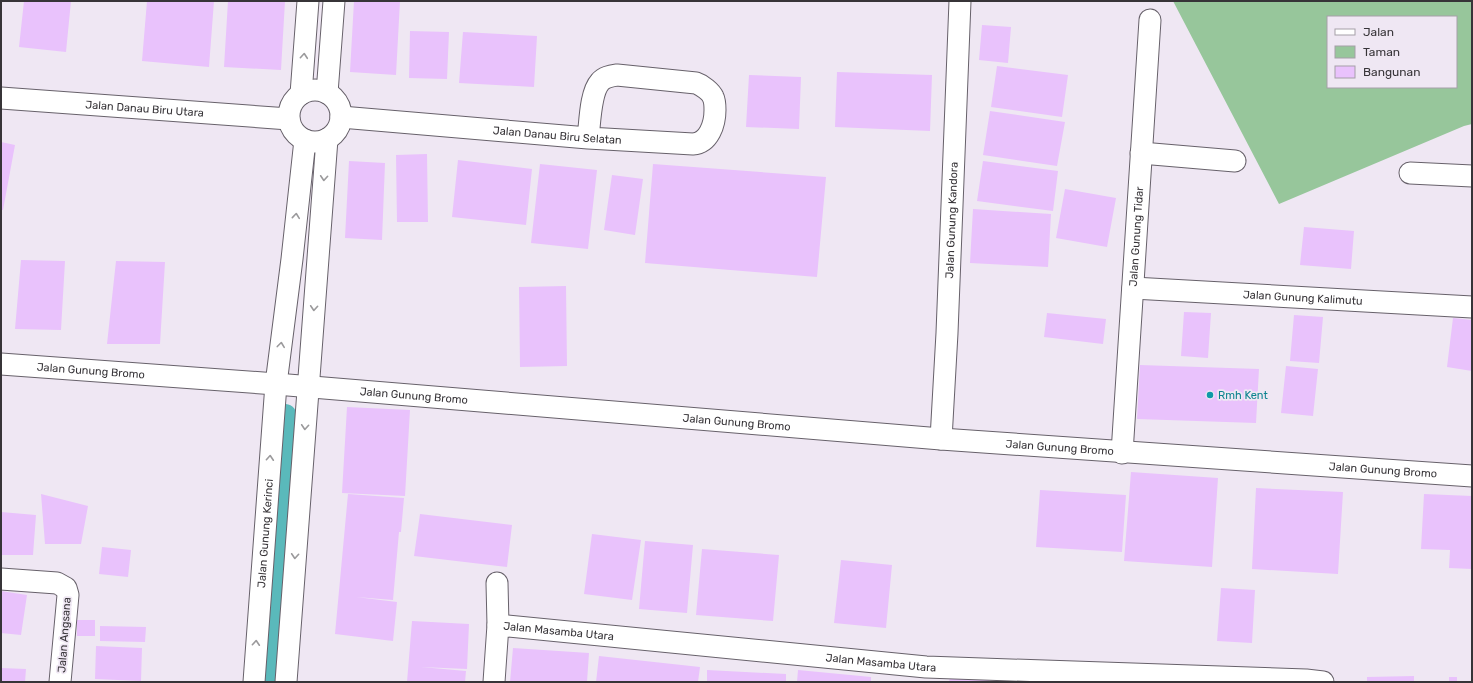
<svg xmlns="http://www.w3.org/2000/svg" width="1473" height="683" font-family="Rubik,sans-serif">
	<rect width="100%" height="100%" fill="#efe7f3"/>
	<path fill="#97c69b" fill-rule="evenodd" d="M1173,1H1472V124L1464,126L1279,204ZM1328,17H1456V87H1328Z"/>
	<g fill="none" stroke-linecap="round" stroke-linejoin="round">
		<path stroke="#5ab9bb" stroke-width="24" d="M264,682L285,416"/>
	</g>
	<path fill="#e9c2fc" d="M24,1H71L66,52L19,47Z
		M147,1H214L209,67L142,61Z
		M228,1H285L281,70L224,67Z
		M354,1H400L396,75L350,72Z
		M982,25L1011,27L1008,63L979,60Z
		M410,31L449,32L447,79L409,78Z
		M463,32L537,36L534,87L459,83Z
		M997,66L1068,75L1062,117L991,107Z
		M837,72L932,75L930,131L835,127Z
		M749,75L801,77L799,129L746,127Z
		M990,111L1065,122L1057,166L983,155Z
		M1,142L15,145L3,210H1Z
		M427,154L428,222H397L396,155Z
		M458,160L532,169L526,225L452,217Z
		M349,161L385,163L382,240L345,238Z
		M983,161L1058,171L1053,211L977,201Z
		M540,164L597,170L588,249L531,243Z
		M653,164L826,177L817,277L645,263Z
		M612,175L643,179L635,235L604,230Z
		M1065,189L1116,198L1107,247L1056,238Z
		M973,209L1051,214L1048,267L970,263Z
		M1304,227L1354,231L1351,269L1300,265Z
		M21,260L65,261L61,330L15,329Z
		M116,261L165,262L160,344H107Z
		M566,286L567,366L520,367L519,287Z
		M1184,312L1211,313L1208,358L1181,356Z
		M1047,313L1106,319L1103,344L1044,337Z
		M1294,315L1323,317L1319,363L1290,361Z
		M1453,318L1472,320V371L1447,367Z
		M1140,365L1259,369L1256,423L1137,419Z
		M1286,366L1318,369L1313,416L1281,413Z
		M347,407L410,410L405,496L342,493Z
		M1131,472L1218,478L1212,567L1124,561Z
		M1256,488L1343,492L1338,574L1252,569Z
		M1040,490L1126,495L1122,552L1036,547Z
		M41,494L88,506L81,544H45Z
		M348,494L404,498L401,532H399L393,600L356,597L397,602L393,641L335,634Z
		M1424,494L1472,496V569L1449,568L1450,550L1421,549Z
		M1,512L36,515L33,555H1Z
		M420,514L512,525L507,567L414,556Z
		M592,534L641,540L632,600L584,594Z
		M645,541L693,545L687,613L639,609Z
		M102,547L131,550L128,577L99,574Z
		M702,549L779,555L773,621L696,615Z
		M841,560L892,565L886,628L834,623Z
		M1221,588L1255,590L1252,643L1217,641Z
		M1,591L27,595L21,635L1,633Z
		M77,620H95V636H77Z
		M412,621L469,624L467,669L421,667L466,671L465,682H407Z
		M100,626L146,627L145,642L100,641Z
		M96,646L142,648L141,681L95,679Z
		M513,648L589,653L587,682H510Z
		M599,656L700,667L698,682H596Z
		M1,668L26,669L25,682H1Z
		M707,670L786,674V682H707Z
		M798,670L871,677V682H797Z
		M950,675L989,680V682H949Z
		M1414,676V682H1367V677Z
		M1449,677H1457V682H1449Z"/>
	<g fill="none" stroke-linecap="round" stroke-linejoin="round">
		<g stroke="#67616a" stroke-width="23">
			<g id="street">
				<circle cx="315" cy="116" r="26"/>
				<path d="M327,93L334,1"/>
				<path d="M301,94L308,1"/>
				<path id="s1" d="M1,98L289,119"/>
				<path id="s2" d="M341,117L588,138L693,144C709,143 715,124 715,110C715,106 715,101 713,97C711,92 702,85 696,83L617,75C610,76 604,77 600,82C590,93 590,124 588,138"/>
				<path d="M1141,153L1235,161"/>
				<path d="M1410,173L1472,176"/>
				<path id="s3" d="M1133,288L1472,307"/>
				<path id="s4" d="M1,364L276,384L941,439L1472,476"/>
				<path id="s5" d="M941,439L947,333L960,1"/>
				<path id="s6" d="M1122,453L1150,20"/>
				<path d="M1,579L57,583L66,588L68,595L60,682"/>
				<path d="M497,583L498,625"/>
				<path id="s7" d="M254,682L276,384L292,259L305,140"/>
				<path d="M286,682L327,139"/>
				<path id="s8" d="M494,682L498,625L926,667L1306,680L1323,682"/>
			</g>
		</g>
		<use href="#street" stroke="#fff" stroke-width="21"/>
	</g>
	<defs><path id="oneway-chevron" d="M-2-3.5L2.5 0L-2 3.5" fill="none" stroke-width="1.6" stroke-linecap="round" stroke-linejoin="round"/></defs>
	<g stroke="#9b9a9c">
		<use href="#oneway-chevron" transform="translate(304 56) rotate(-85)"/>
		<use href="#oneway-chevron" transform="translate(324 178) rotate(94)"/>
		<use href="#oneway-chevron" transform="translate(296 216) rotate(-84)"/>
		<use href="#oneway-chevron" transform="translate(314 308) rotate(94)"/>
		<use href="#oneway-chevron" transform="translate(281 345) rotate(-83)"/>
		<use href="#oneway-chevron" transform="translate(305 427) rotate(94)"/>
		<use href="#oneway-chevron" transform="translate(270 458) rotate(-86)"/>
		<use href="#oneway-chevron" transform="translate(295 556) rotate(94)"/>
		<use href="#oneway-chevron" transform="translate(256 643) rotate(-86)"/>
	</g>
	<circle fill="#0f9aa8" stroke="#efe7f3" stroke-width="1.5" cx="1210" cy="395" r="4"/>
	<g text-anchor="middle" stroke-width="3.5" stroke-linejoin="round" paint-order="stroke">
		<g font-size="11" fill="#373438" stroke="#efe7f3">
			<text dy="4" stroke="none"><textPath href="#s1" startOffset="144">Jalan Danau Biru Utara</textPath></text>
			<text dy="4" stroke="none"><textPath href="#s2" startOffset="217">Jalan Danau Biru Selatan</textPath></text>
			<text dy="4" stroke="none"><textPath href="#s5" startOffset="219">Jalan Gunung Kandora</textPath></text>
			<text dy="4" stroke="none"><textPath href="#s6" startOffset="217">Jalan Gunung Tidar</textPath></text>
			<text dy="4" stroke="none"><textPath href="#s3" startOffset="170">Jalan Gunung Kalimutu</textPath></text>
			<text dy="4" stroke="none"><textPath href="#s4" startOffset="90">Jalan Gunung Bromo</textPath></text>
			<text dy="4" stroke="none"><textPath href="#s4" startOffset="414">Jalan Gunung Bromo</textPath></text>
			<text dy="4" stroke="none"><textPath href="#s4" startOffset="738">Jalan Gunung Bromo</textPath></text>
			<text dy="4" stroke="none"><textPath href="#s4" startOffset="1062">Jalan Gunung Bromo</textPath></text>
			<text dy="4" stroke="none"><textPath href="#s4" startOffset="1386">Jalan Gunung Bromo</textPath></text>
			<text dy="4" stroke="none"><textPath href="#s7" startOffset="149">Jalan Gunung Kerinci</textPath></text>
			<text dy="4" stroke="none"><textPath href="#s8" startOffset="118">Jalan Masamba Utara</textPath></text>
			<text transform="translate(64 635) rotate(-86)" y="4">Jalan Angsana</text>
			<text dy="4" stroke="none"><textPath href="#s8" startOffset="442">Jalan Masamba Utara</textPath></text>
		</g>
		<g font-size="11" fill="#0d838f" stroke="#efe7f3" text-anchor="start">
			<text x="1218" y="399">Rmh Kent</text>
		</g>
	</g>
	<rect width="1473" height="683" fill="none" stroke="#373438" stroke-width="4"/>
	<rect x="1327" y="16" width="130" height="72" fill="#efe7f3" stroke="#a59fa8"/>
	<rect x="1335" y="29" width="20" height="6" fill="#ffffff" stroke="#a59fa8"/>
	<text x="1363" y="36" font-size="12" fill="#373438">Jalan</text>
	<rect x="1335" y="46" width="20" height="12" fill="#97c69b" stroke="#a59fa8"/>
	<text x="1363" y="56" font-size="12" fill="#373438">Taman</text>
	<rect x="1335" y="66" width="20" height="12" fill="#e9c2fc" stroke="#a59fa8"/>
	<text x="1363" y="76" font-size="12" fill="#373438">Bangunan</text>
</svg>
